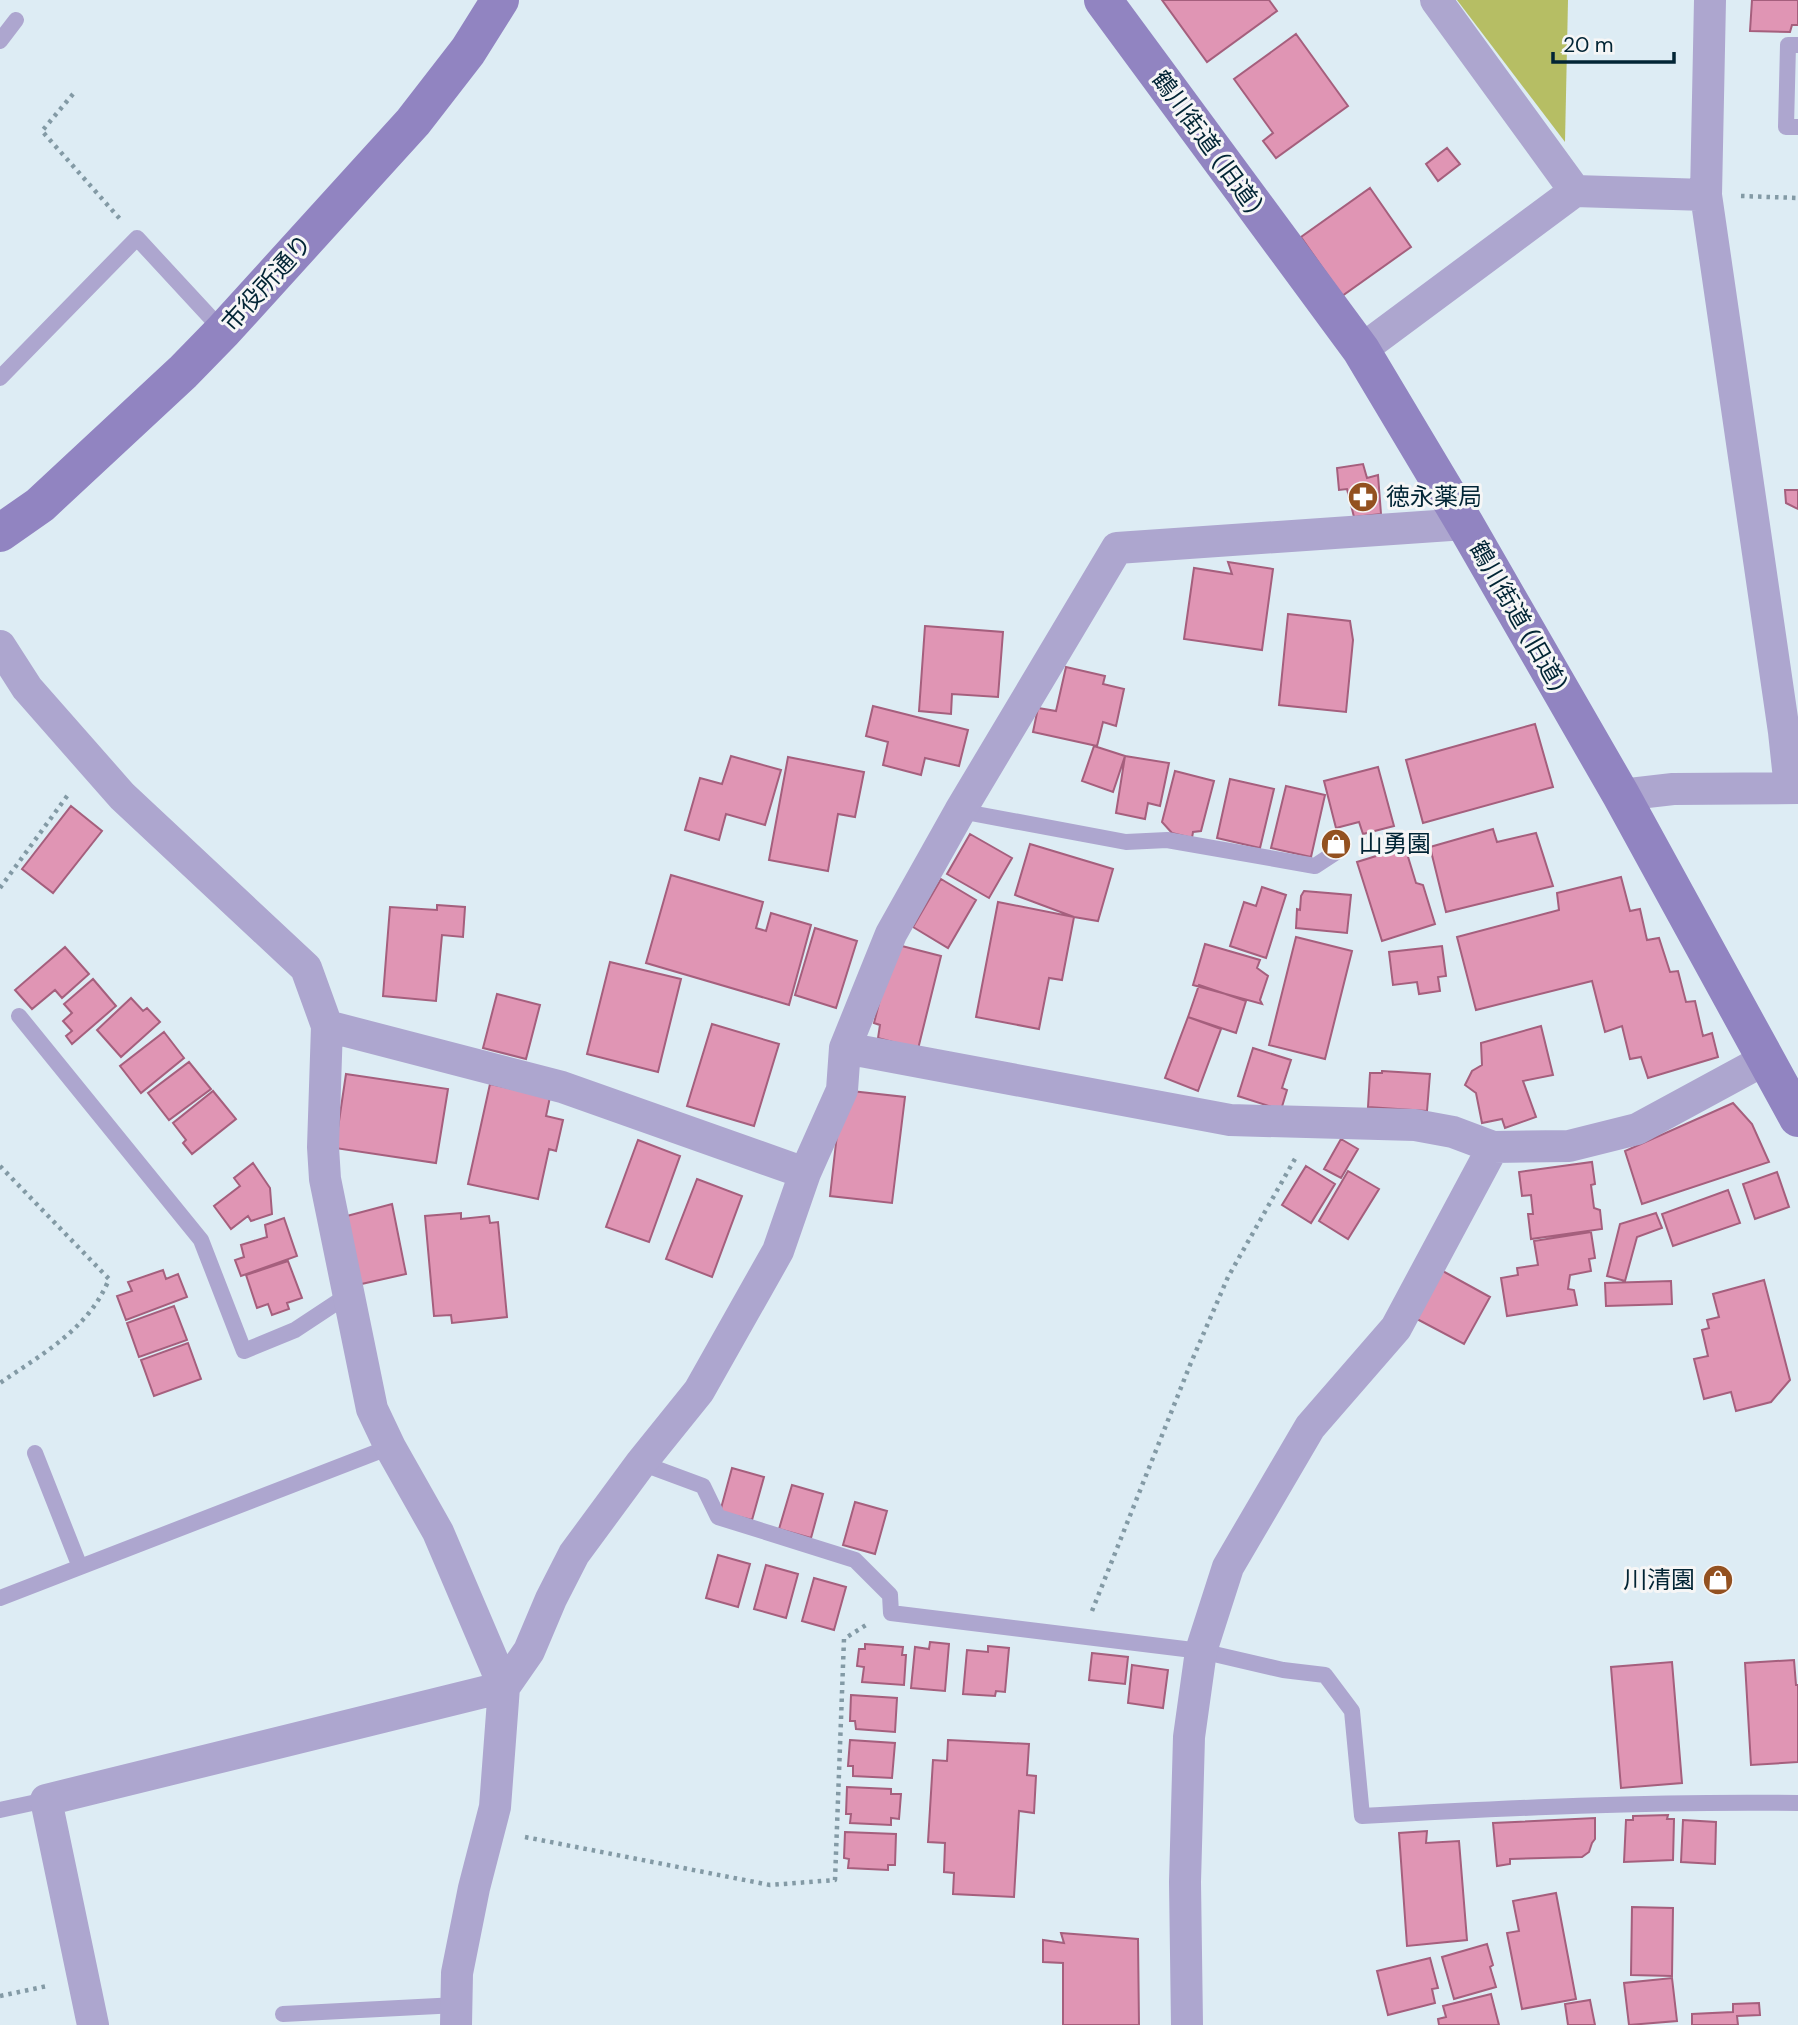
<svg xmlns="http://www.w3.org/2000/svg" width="1798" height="2025" font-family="'DM Sans','Noto Sans JP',sans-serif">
	<rect width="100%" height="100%" fill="#ddecf4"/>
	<path fill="#b6be64" d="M1457,0H1568L1565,142Z"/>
	<path fill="#e095b4" stroke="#a55f7d" stroke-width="2" d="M1162,0H1269L1277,11L1207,62Z
		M1752,0H1798V25H1792L1790,32L1750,31Z
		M1296,34L1348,106L1276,158L1263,141L1273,133L1234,79Z
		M1447,148L1460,164L1438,181L1426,164Z
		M1370,188L1411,247L1342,296L1301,237Z
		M1363,464L1367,478L1378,475L1381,514L1354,517L1347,489L1339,490L1337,468Z
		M1785,490H1798V509L1786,503Z
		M1228,562L1273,569L1262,650L1184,639L1194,568L1232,574Z
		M1288,614L1350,621L1353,640L1346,712L1279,705Z
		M925,626L1003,632L998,697L952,694L951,714L919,711Z
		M1066,667L1105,676L1103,684L1124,689L1116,726L1103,722L1097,746L1033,732L1038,708L1056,711Z
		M873,706L968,730L959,766L925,758L921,775L883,765L888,742L866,736Z
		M1535,724L1553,787L1423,823L1406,760Z
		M1094,746L1125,756L1113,792L1082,781Z
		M731,756L781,770L765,825L726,814L719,840L685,830L700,778L722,784Z
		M1125,756L1169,763L1160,806L1148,803L1145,819L1116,813Z
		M788,757L864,772L855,817L838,814L828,871L769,860Z
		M1378,767L1394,826L1363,834L1359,822L1336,828L1324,781Z
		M1175,771L1214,781L1201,831L1193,832L1192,838L1172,833L1162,822Z
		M1230,779L1274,789L1260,848L1217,838Z
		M1286,786L1325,795L1311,857L1271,848Z
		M71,806L102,831L53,893L22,869Z
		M1493,829L1497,842L1536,833L1553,886L1446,912L1430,847Z
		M970,834L1012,858L989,898L947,874Z
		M1030,844L1113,869L1098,921L1074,917L1015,895Z
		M1405,847L1416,883L1423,885L1435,924L1382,941L1357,862Z
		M671,875L763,902L756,928L766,931L771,913L811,925L789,1005L646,963Z
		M1621,877L1630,911L1640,909L1647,940L1659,938L1670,972L1678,971L1686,1002L1695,1001L1703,1036L1712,1033L1718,1057L1648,1078L1641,1057L1630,1059L1622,1026L1605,1032L1592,981L1476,1010L1457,937L1559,910L1557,893Z
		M941,879L976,900L948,948L913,927Z
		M1262,887L1286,895L1266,958L1230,946L1244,902L1256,906Z
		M1304,891L1351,895L1347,933L1296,928L1297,909L1300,910L1301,896Z
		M998,902L1074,917L1062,980L1049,978L1039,1029L976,1017Z
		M437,905L465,907L463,937L442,935L436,1001L383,996L390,907L437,910Z
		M815,928L857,941L836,1008L795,995Z
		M1296,937L1352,951L1325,1059L1269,1045Z
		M894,944L941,956L918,1049L878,1038L880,1025L874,1023Z
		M1205,944L1260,960L1257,968L1268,976L1260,1000L1262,1004L1193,985Z
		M1442,946L1446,976L1438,977L1440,991L1419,994L1417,982L1393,985L1389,952Z
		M65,947L89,974L62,998L55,990L32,1009L15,990Z
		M610,962L681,979L658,1072L587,1054Z
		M93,979L116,1006L72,1044L66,1036L72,1031L63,1021L72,1013L64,1004Z
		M1199,985L1246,1001L1236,1033L1188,1017Z
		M497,994L540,1005L526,1059L483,1048Z
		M131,998L143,1011L147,1008L160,1022L121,1057L97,1030Z
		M1188,1017L1221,1029L1198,1091L1165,1078Z
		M712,1024L779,1044L754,1126L687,1106Z
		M1541,1026L1553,1075L1523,1081L1536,1117L1505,1128L1502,1119L1482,1123L1476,1093L1465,1085L1472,1071L1482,1065L1481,1043Z
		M164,1032L184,1058L141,1093L120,1066Z
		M1253,1048L1291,1060L1282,1088L1287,1090L1281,1110L1238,1096Z
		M189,1062L211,1089L169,1120L148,1093Z
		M1382,1071L1430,1074L1427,1111L1368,1107L1370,1073H1382Z
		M346,1074L448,1089L436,1163L335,1148Z
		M490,1084L550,1097L546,1116L563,1120L556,1151L549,1149L538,1199L468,1184Z
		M842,1090L905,1097L892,1203L830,1196Z
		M213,1091L236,1119L192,1154L183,1143L186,1140L173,1123Z
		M1733,1103L1752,1124L1769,1162L1642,1204L1625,1151Z
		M1341,1139L1358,1149L1341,1178L1324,1169Z
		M638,1140L680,1156L649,1242L606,1227Z
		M1592,1162L1595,1184L1591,1185L1594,1208L1600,1210L1602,1229L1531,1239L1528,1214H1533L1531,1195L1522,1196L1519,1172Z
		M253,1163L270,1188L272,1214L251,1221L248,1216L231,1229L214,1206L240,1186L234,1178Z
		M1306,1166L1335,1184L1311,1223L1282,1205Z
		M1348,1171L1379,1189L1348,1239L1319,1221Z
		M1777,1172L1789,1207L1755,1219L1743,1184Z
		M697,1179L742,1196L712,1277L666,1259Z
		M1728,1190L1740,1223L1673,1246L1662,1214Z
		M392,1204L406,1274L357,1285L343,1217Z
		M461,1213V1219L489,1216L490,1223L498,1222L507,1317L452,1323L451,1315L434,1316L425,1216Z
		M1656,1213L1662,1228L1637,1237L1625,1281L1607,1276L1620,1224Z
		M284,1218L297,1256L241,1276L235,1260L244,1257L241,1245L267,1237L265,1225Z
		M1591,1232L1595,1258L1589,1259L1591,1271L1570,1275L1568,1289L1574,1290L1577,1305L1507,1316L1501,1278L1518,1275L1517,1268L1538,1265L1534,1241Z
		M288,1261L302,1298L287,1303L289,1309L272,1315L268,1304L257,1308L246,1275Z
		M163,1270L166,1279L178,1274L187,1297L126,1320L117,1296L132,1291L128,1282Z
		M1441,1270L1490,1297L1464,1344L1415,1318Z
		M1764,1280L1790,1380L1771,1402L1736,1411L1731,1392L1704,1399L1694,1359L1708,1356L1702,1330L1709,1328L1707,1320L1719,1317L1713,1294Z
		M1671,1281L1672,1304L1606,1306L1605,1283Z
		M174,1306L187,1340L139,1357L127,1323Z
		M188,1343L201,1379L154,1396L141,1360Z
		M732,1468L764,1477L752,1520L720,1512Z
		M792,1485L823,1494L811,1538L779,1529Z
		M855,1502L887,1511L875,1554L843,1545Z
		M718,1555L750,1564L738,1607L706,1598Z
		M766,1565L798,1574L786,1618L754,1609Z
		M814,1578L846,1587L834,1630L802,1621Z
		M930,1642L949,1644L945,1691L911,1688L915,1647L929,1649Z
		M865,1644L903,1647L902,1655H906L904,1685L862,1682L864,1667L857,1666L859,1649H865Z
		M988,1646L1009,1648L1005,1692L996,1691L995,1696L963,1694L967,1650L988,1652Z
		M1092,1653L1128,1657L1125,1684L1089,1680Z
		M1794,1660L1796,1685H1798V1762L1751,1765L1745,1663Z
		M1672,1662L1682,1783L1621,1788L1611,1667Z
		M1132,1665L1168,1670L1163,1708L1128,1703Z
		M851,1695L897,1698L895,1732L856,1729L855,1721H850Z
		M850,1740L895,1743L892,1778L853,1776V1766H848Z
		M948,1740L1029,1744L1027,1775L1036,1776L1034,1813L1019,1811L1014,1897L953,1894L954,1873L944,1872L945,1843L928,1842L933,1760L947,1761Z
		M847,1787L891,1789V1794H901L899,1819L891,1818V1825L850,1823L851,1814H846Z
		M1668,1815L1667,1819H1674L1673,1860L1624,1862L1626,1820H1633V1816Z
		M1595,1818V1839L1592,1843L1589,1852L1582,1857L1510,1859V1864L1497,1866L1493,1823Z
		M1683,1820L1716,1822L1715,1864L1681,1862Z
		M1427,1831L1426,1843L1459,1841L1467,1940L1407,1946L1399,1833Z
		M845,1832L896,1834L895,1865H888V1870L848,1868L849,1859L844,1858Z
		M1556,1893L1576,1999L1522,2009L1507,1933L1519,1931L1513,1901Z
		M1632,1907L1673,1908L1672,1976L1631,1975Z
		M1061,1933L1138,1939L1139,2025H1063V1963L1043,1962V1940L1064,1943Z
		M1487,1944L1493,1965L1490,1967L1496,1987L1454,1999L1442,1957Z
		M1430,1958L1438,1988L1432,1989L1435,2003L1388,2015L1377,1971Z
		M1672,1978L1677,2021L1629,2025L1624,1983Z
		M1491,1994L1499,2025H1439L1438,2019L1446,2017L1443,2006Z
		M1590,2000L1595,2025H1568L1565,2004Z
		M1759,2003L1760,2015L1737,2016L1738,2025H1692V2014L1733,2012V2004Z"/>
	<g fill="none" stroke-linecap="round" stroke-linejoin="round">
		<path stroke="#839aa5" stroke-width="4.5" stroke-dasharray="3.5 5" stroke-linecap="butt" d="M73,94L42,131L120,219
			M1741,196L1798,198
			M0,888L70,792
			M0,1166L109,1279C89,1329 42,1354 0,1383
			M1092,1611L1190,1365L1228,1277L1296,1157
			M525,1837L770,1885L835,1880L844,1639L866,1625
			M0,1996L47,1986"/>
		<path stroke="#ada6cf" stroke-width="16" d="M0,41L16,20
			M1798,45H1788L1786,127H1798
			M0,378L137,238L223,331
			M960,811L1126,842L1167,840L1315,866L1341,849
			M19,1016L201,1240L244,1351L295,1330L348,1295
			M35,1453L80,1567
			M641,1463L703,1486L718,1517L855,1560L890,1595L891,1613L1201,1651L1283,1670L1325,1675L1352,1711L1362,1816C1507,1808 1652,1801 1798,1803
			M0,1598L390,1447
			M0,1810L46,1800
			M283,2014L457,2005"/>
		<path stroke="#ada6cf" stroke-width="32" d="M1436,0L1575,191
			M1710,0L1706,195L1784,732L1790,788
			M1361,350L1575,191L1706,195
			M0,646L27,688L122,796L306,968L327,1026L323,1147L325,1179L372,1409L390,1447L438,1532L504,1687L495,1807L474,1888L457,1973L456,2025
			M1621,795L1673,789L1798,788
			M327,1026L562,1087L805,1173
			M845,1048L1230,1120L1415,1125L1453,1132L1493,1147L1569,1146L1637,1129L1766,1059
			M93,2025L46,1800L504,1687L529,1651L551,1599L574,1554L641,1463L699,1391L778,1251L805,1173L842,1090L845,1048L891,934L960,811L1117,548L1465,524
			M1187,2025L1185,1882L1189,1737L1201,1651L1228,1567L1310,1427L1396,1328L1493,1147"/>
		<path stroke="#9184c1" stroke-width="38" d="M1103,0L1361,350L1465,524L1621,795L1798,1118
			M0,533L40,505L183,372L223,331L413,122L468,51L500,0"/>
	</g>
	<defs>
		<g id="pharmacy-disc" transform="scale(1.575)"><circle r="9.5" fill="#935120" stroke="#f6f6f6"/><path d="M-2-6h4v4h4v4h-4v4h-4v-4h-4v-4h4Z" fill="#fff"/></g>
		<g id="shop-disc" transform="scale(1.575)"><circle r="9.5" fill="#935120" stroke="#f6f6f6"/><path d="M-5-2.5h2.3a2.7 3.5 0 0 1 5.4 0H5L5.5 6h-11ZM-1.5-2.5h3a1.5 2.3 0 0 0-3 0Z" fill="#fff"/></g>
	</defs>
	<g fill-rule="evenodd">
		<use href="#pharmacy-disc" x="1363" y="497"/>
		<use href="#shop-disc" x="1336" y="844"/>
		<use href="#shop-disc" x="1718" y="1580"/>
	</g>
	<g text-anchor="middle" stroke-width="6" stroke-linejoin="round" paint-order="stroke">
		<g font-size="24" fill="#022535" stroke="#f6f6f6">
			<text transform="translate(1207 142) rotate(54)" y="8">鶴川街道 (旧道)</text>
			<text transform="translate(267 283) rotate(-48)" y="8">市役所通り</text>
			<text transform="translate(1518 616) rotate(60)" y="8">鶴川街道 (旧道)</text>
		</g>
		<g font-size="24" fill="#022535" stroke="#f6f6f6" text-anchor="start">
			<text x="1386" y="505">徳永薬局</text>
			<text x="1359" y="852">山勇園</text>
			<text x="1695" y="1588" text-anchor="end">川清園</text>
		</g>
	</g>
	<path d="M1553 52v10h121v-10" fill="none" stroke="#022535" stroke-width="3.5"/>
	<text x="1563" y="52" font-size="21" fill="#022535" stroke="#f6f6f6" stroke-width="5" paint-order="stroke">20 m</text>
</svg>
